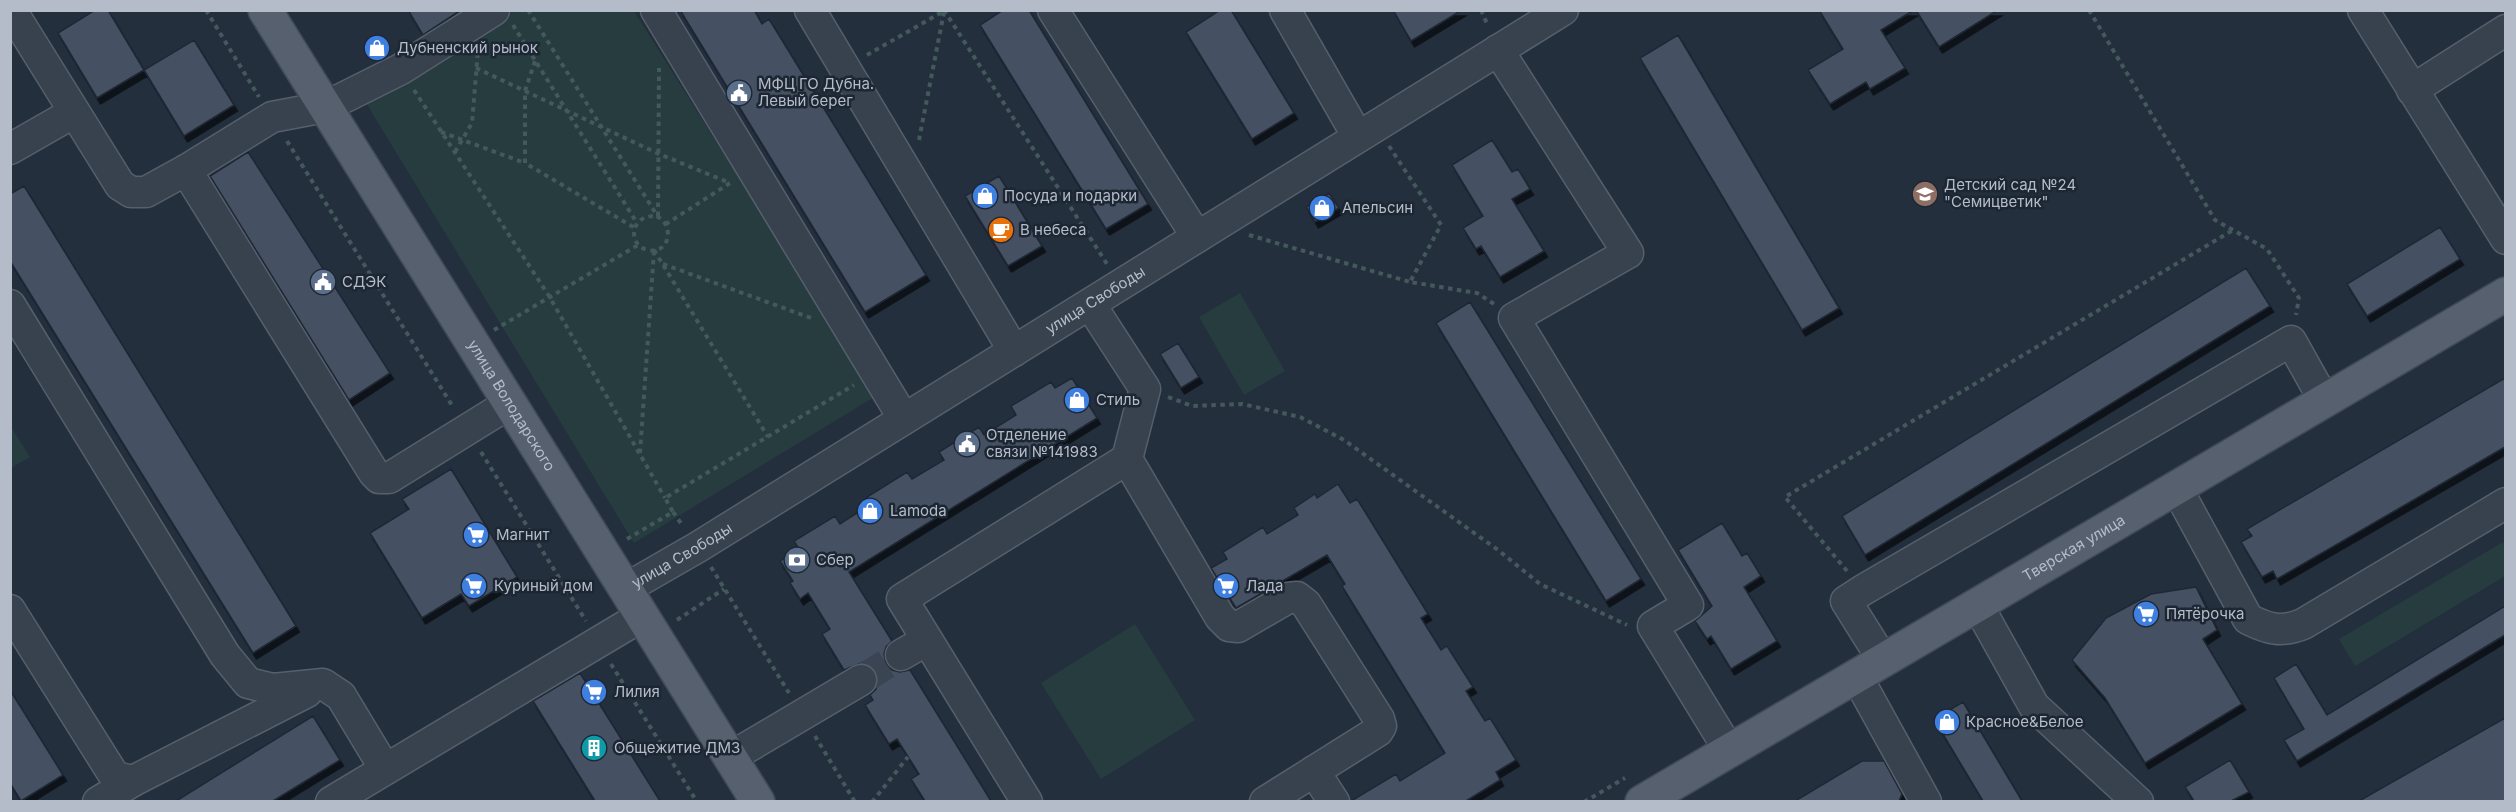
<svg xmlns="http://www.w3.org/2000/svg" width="2516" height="812" font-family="Inter,sans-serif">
	<defs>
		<filter id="shadow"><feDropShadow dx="3.5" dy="6" stdDeviation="0" flood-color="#0009"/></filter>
	</defs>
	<rect width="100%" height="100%" fill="#242f3e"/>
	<path fill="#263c3f" d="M514,11H634L876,396L634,543L366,103Z
		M1240,293L1285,371L1244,395L1199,317Z
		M10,425L30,457L11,468H10Z
		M2503,542L2505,547V576L2355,666L2339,639Z
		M1135,624L1195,720L1101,779L1041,683Z"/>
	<path fill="#455162" stroke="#1f2835" stroke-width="1.5" filter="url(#shadow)" d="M95,10H108L144,70L97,98L58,33Z
		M408,10H461L423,35Z
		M680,10H754L762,24L769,19L926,275L865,312Z
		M1003,10H1029L1148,204L1106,229L980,25Z
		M1220,10H1231L1294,113L1252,139L1186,32Z
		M1393,10H1462L1411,41Z
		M1819,10H1914L1881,30L1905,68L1870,89L1866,82L1830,104L1808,70L1843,49Z
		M1916,10H1998L1939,47Z
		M1678,35L1839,308L1802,330L1640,58Z
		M194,40L234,105L184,136L144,70Z
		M1492,140L1512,172L1518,169L1530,189L1512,199L1544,251L1500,277L1481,246L1476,249L1463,228L1483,216L1452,165Z
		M248,152L390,373L349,400L210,176Z
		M999,176L1042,246L1008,266L965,196Z
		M24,186L296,626L253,653L10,261V194Z
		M1329,193L1339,208L1315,222L1306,207Z
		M2440,227L2460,259L2367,316L2347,284Z
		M2246,268L2270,306L1865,555L1842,516Z
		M1470,302L1641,579L1606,601L1436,323Z
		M1178,343L1199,377L1181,388L1160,354Z
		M1072,378L1097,418L849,572L892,641L886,647L884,654L886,664L892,670L900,672L910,670L991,801H925L911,779L919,774L897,739L889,744L865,705L873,700L870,695L876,689L878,680L875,671L869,665L861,663L844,670L822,634L830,629L808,593L800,599L790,583L793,581L780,561L799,549L794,541L835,516L840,524L871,504L867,497L907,472L912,479L944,460L939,452L979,427L984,435L1016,415L1011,406L1051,382L1055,388Z
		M2505,378V447L2277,579L2273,571L2262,577L2241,542L2252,536L2247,529Z
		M451,469L517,577L469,606L461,594L422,618L370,533L409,509L402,499Z
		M1338,484L1350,503L1357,499L1428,614L1421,618L1441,650L1447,646L1473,687L1466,691L1485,721L1490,718L1516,760L1496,772L1500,780L1466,801H1351L1396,774L1400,781L1445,753L1342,586L1345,584L1327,555L1236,608L1211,568L1227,559L1223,552L1263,527L1267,534L1298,515L1294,508L1315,494L1317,498Z
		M1722,523L1742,556L1747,553L1761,576L1744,587L1777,641L1731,669L1711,636L1707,639L1695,621L1712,606L1678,550Z
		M2196,587L2217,630L2203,639L2242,704L2145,763L2105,698L2072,660L2106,618L2151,594Z
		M2505,606V635L2297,761L2284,740L2304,729L2274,678L2296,664L2327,715Z
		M580,673L660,801H595L533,701Z
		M10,690L63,775L21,801L10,783Z
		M1963,702L2022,801H1983L1934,719Z
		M313,716L340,760L273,801H176Z
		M2505,718V801H2359Z
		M2230,760L2249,792L2231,801H2194L2185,787Z
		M1862,761H1884L1902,794L1899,801H1795Z"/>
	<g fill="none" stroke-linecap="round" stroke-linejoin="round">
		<path stroke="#3a4453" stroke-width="30" stroke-dasharray="30 15" stroke-linecap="butt" d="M861,680L901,655"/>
		<g stroke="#565f6c" stroke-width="33">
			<g id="minor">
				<path d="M494,10L401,69L325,107L272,117L186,170L374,473L379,478H389L510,403"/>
				<path d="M656,10L904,419"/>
				<path d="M810,10L1014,351"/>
				<path d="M1053,10L1197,237"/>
				<path d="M1285,10L1358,137"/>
				<path d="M2363,10L2506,239"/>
				<path d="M16,18L120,185L131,192H146L186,170"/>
				<path d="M1498,50L1628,253L1514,318L1688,605L1653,626L1729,750"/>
				<path d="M2412,90L2506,30"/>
				<path d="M10,149L73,113"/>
				<path d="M10,305L225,655L248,683L273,689L323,684L341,696L385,769"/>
				<path d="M1127,459L1220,617L1229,626L1238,627L1288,598L1297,597L1306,604L1379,719L1381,726L1378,731L1265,802"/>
				<path d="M2176,487L2248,619C2268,629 2281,633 2303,624L2506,503"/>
				<path id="s1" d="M625,589L698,547L1563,10"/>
				<path d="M1977,604L2034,706L2138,802"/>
				<path d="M10,610L115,777L133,781L307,692"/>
				<path d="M901,655L927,640"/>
				<path d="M1883,660L1846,601L1863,590L2291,341L2324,400"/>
				<path d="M1856,675L1926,802"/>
				<path d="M731,757L861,680"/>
				<path d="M1314,771L1334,802"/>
				<path d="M98,802L133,781"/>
				<path d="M331,802L642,616"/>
				<path d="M1027,802L902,599L1127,459L1145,389L1090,304"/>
			</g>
		</g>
		<g stroke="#414a57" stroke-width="36">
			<g id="major">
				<path id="s2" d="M265,10L758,802"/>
				<path id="s3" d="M1642,802L2506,294"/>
			</g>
		</g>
		<path stroke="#44595c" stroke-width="4" stroke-dasharray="4.5 4.5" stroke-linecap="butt" d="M206,10L259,97
			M528,10L658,217C675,226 669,255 648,250C625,245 632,211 658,217
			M944,10L1107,264
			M1481,10L1488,26
			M2089,10L2215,220L2267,249L2299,298L2296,315
			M513,25L637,223
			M867,55L944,11
			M535,61L525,91V163L635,228
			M476,68L659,154L730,183L666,224
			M414,90L549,296L665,498
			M441,132L525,163
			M919,140L944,12
			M287,141L453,407
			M1389,146L1441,225L1410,282L1477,293L1494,304
			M455,152L472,123L478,50
			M658,216L659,68
			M1249,235L1410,282
			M654,250L768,437
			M663,264L811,318
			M494,330L638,245
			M1168,397L1192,406L1242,404L1300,417L1344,440L1498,550L1540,584L1627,625
			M481,452L586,621
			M640,453L654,251
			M673,512L683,526
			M627,539L673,512L665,498L854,385
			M711,567L789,693
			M1847,571L1785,497L2233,230
			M677,620L724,589
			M611,664L697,802
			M815,736L855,802
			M872,802L908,757
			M1584,802L1625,778"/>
		<use href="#minor" stroke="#38414e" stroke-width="30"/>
		<use href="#major" stroke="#56606e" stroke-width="33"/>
	</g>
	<defs>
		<g id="shop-disc" transform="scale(1.35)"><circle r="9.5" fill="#3f7fe0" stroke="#1d2633"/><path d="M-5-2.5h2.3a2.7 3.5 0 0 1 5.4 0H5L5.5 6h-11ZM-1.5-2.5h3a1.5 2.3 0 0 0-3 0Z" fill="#fff"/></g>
		<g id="civic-disc" transform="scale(1.35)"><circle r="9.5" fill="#5c6f8a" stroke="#1d2633"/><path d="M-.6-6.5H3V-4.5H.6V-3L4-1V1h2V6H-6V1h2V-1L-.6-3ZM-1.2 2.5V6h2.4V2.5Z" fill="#fff"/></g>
		<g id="school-disc" transform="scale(1.35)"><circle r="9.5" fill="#8d6e63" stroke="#1d2633"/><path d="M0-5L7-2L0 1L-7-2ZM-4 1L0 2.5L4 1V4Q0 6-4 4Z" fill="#fff"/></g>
		<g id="cafe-disc" transform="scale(1.35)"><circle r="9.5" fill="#e8710a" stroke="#1d2633"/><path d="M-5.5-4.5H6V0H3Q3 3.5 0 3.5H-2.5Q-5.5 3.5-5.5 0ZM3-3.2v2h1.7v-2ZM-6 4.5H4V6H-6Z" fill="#fff"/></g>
		<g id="supermarket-disc" transform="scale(1.35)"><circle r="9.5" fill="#3f7fe0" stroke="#1d2633"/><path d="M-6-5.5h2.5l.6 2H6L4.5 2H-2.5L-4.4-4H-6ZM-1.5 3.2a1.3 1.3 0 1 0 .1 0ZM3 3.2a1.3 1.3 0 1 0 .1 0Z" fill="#fff"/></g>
		<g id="bank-disc" transform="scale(1.35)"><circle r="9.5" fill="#5c6f8a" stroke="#1d2633"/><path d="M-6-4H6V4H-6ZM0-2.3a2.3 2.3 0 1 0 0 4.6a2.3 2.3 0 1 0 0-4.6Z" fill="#fff"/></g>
		<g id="building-disc" transform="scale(1.35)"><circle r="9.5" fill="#0f9aa8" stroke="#1d2633"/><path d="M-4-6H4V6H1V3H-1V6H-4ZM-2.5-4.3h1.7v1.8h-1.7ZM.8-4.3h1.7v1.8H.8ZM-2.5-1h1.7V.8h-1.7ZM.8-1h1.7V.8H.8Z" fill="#fff"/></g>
	</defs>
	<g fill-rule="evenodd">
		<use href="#shop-disc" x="377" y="48"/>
		<use href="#civic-disc" x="739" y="93"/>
		<use href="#school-disc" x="1925" y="194"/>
		<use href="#shop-disc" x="985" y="196"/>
		<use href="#shop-disc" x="1322" y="208"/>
		<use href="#cafe-disc" x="1001" y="230"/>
		<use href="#civic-disc" x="323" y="282"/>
		<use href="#shop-disc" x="1077" y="400"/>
		<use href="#civic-disc" x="967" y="444"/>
		<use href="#shop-disc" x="870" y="511"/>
		<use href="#supermarket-disc" x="476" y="535"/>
		<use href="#bank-disc" x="797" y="560"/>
		<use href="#supermarket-disc" x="474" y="586"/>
		<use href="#supermarket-disc" x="1226" y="586"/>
		<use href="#supermarket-disc" x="2146" y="614"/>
		<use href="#supermarket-disc" x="594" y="692"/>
		<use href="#shop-disc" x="1947" y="722"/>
		<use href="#building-disc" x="594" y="748"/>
	</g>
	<g text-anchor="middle" stroke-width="5" stroke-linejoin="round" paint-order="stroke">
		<g font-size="15" fill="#b4bcc9" stroke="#1d2633" text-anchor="start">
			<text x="397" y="53">Дубненский рынок</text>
			<text x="758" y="89">МФЦ ГО Дубна.<tspan x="758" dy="17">Левый берег</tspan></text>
			<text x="1944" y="190">Детский сад №24<tspan x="1944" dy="17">"Семицветик"</tspan></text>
			<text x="1004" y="201">Посуда и подарки</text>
			<text x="1342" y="213">Апельсин</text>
			<text x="1020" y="235">В небеса</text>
			<text x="342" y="287">СДЭК</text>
			<text x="1096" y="405">Стиль</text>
			<text x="986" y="440">Отделение<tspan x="986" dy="17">связи №141983</tspan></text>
			<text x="890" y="516">Lamoda</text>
			<text x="496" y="540">Магнит</text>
			<text x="816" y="565">Сбер</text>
			<text x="494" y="591">Куриный дом</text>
			<text x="1246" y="591">Лада</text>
			<text x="2166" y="619">Пятёрочка</text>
			<text x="614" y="697">Лилия</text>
			<text x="1966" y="727">Красное&amp;Белое</text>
			<text x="614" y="753">Общежитие ДМЗ</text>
		</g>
		<g font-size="15" fill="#b4bcc9" stroke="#1d2633">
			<text dy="5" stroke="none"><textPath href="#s1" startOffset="552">улица Свободы</textPath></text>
			<text dy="5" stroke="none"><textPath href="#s2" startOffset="466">улица Володарского</textPath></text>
			<text dy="5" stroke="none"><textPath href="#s3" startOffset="501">Тверская улица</textPath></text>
			<text dy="5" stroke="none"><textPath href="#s1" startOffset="66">улица Свободы</textPath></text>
		</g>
	</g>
	<rect width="2516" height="812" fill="none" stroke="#b4bcc9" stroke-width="24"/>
</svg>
